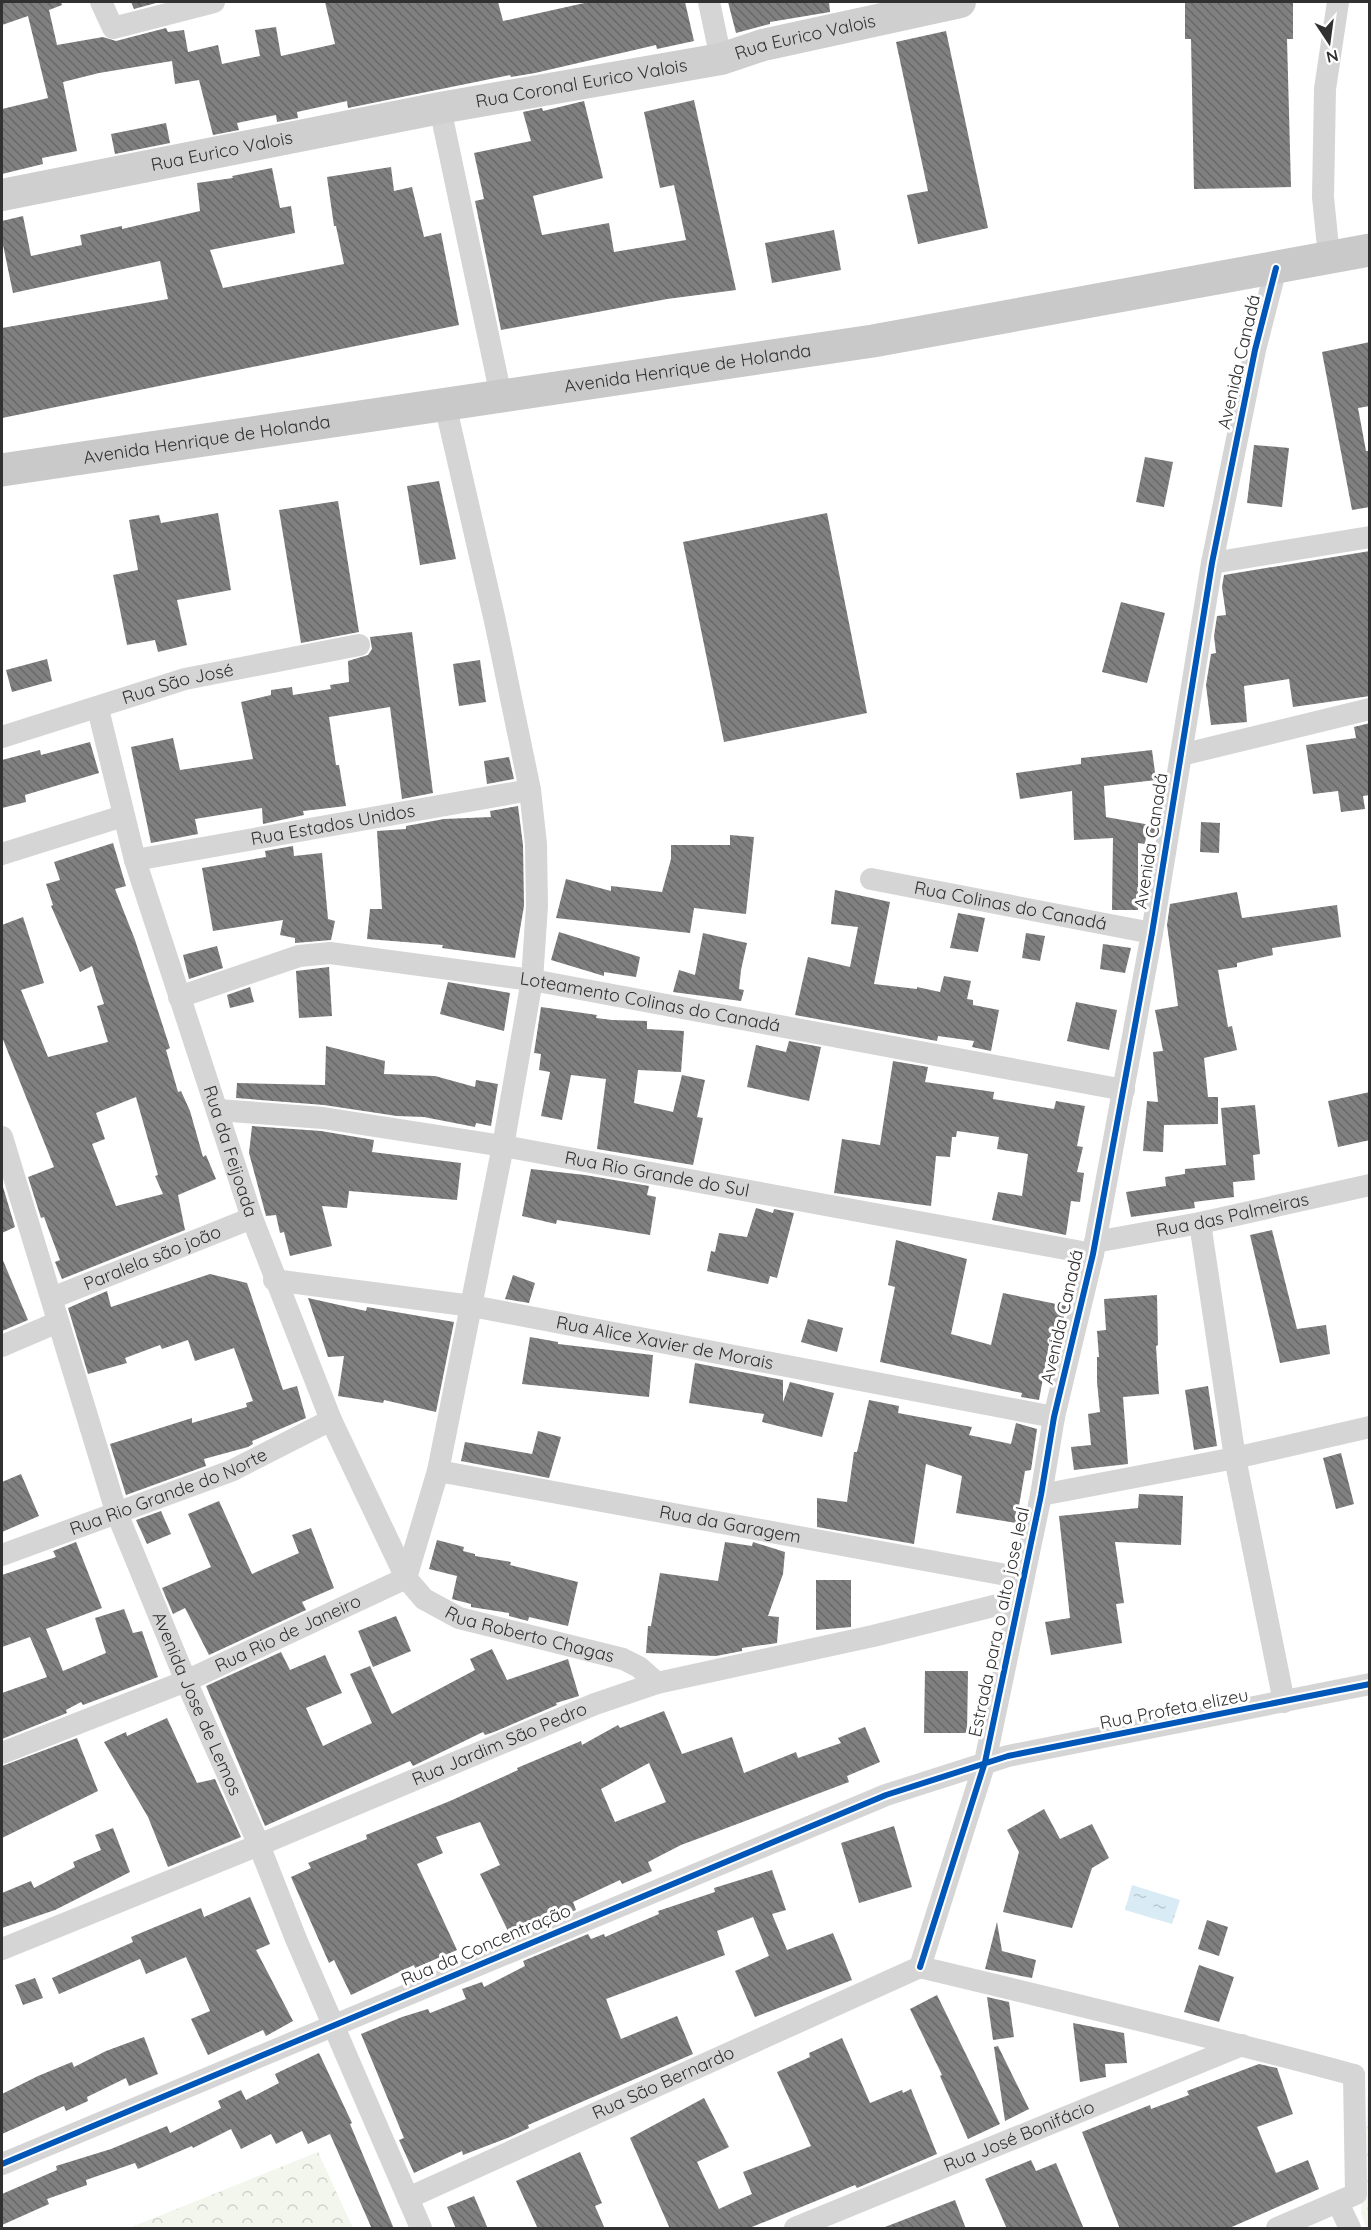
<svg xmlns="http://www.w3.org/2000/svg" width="1371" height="2230" font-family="Quicksand,sans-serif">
	<defs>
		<pattern id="forest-crowns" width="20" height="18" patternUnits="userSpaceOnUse" patternTransform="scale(1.5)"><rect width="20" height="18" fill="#f2f6ed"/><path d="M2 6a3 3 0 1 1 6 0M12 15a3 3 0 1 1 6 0" fill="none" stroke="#d0d3cc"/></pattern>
		<pattern id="water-ripples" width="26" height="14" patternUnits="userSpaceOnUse" patternTransform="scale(1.5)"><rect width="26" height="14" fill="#d9ebf4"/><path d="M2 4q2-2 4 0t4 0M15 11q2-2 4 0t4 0" fill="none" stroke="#bbcad2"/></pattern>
		<pattern id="building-back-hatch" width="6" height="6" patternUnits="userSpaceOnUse" patternTransform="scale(1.5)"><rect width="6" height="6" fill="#808080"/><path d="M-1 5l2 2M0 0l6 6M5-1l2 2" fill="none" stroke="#696969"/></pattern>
	</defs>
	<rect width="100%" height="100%" fill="#fff"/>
	<path fill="url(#forest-crowns)" d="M1369,2077V2228H1366L1361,2213Z
		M318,2152L353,2228H129Z"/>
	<path fill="url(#water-ripples)" d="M1132,1885L1180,1900L1172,1924L1125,1910Z"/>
	<path fill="url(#building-back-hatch)" fill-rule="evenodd" d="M2,2H61L62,5L49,10L57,45L103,37L116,41L166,28L168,32L184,30L188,52L218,45L222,64L260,56L255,30L276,27L281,56L335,44L325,2H498L503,21L589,2H685L694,41L657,49L656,45L535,73L511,77L510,75L348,108L347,101L297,112L298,118L277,122L276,115L237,123L239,130L213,135L199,80L175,84L172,61L99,73L63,82L77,151L42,158L43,164L2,174V109L48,98L28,16L2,25Z
		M131,2H155L156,3L134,9Z
		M728,2H829L830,12L770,22V24L736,33Z
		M1185,2H1293V39H1287L1291,187L1194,189L1191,39H1185Z
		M946,31L988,228L918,244L907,195L928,191L896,42Z
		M694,100L736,290L667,299L501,330L475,201L484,199L474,153L531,141L523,112L542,108L543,111L584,101L603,178L533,196L542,235L609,223L614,252L686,240L674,185L660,188L644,112Z
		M166,123L170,143L115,154L111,134Z
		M391,167L394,191L412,187L424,237L441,233L459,325L2,418V328L168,299L160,261L13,293L2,240V221L23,216L31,256L82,245L80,235L122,226V229L200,211L197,183L233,178L232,176L272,168L280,208L291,206L295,233L210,250L223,288L344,264L336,226H334L327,177Z
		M834,230L841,270L772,283L765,243Z
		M1370,342V406L1358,408L1366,451H1370V507L1352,510L1322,352Z
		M1254,445L1289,448L1282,507L1247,503Z
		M1145,457L1173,462L1164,507L1136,502Z
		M439,481L456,559L420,565L407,486Z
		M338,501L359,632L301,643L279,510Z
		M218,513L231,590L177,600L187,645L158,652L155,640L127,645L113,575L138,570L129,520L159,515L161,523Z
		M827,513L867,713L724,742L683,542Z
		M1370,551V696L1293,707L1289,679L1244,686L1247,722L1211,725L1206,685L1211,654L1216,653L1214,636L1217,616L1226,615L1222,587L1224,575Z
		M1121,602L1165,613L1147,683L1102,672Z
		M412,632L433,793L402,799L390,707L329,717L336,765H339L346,806L303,811L304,815L263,824L262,808L195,819L198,834L151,843L131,747L173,738L180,770L253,759L241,702L271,695V690L292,687L293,695L331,689L330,685L349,682L348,661L368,655L372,649L370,637Z
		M47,659L52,681L12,692L6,670Z
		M480,660L486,702L459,706L453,664Z
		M1370,723V795L1363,796L1365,809L1341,812L1338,791L1313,794L1306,745L1356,738L1354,727Z
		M90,742L99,773L25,795L26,802L2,808V760L40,750L41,755Z
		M1152,750L1156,780L1104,786L1106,817L1156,826L1154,835L1146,836L1145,844L1138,843V910H1112L1113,838L1074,840L1072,791L1020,799L1016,773L1081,764V758Z
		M509,757L514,779L487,784L484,761Z
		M518,806L523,845L524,906L515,958L442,948L443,945L367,939L370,909H382L377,831L406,829V826L444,819L491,817L490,811Z
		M1201,822L1220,823L1219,853L1200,852Z
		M730,835L754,837L746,914L694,908L690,933L556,918L566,879L611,891V886L662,892L671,859V845H730Z
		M113,843L126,886L115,889L135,940L170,1048L166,1050L178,1092L181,1091L190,1111L203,1157L206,1155L216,1179L178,1195L185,1230L62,1279L55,1262L60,1260L44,1217L41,1218L28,1177L54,1167L2,1037V925L23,917L44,983L21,990L48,1057L108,1042L97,1006L104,1004L92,966L80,972L51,906L53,905L46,884L60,880L54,862ZM136,1097L158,1175L155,1176L163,1194L116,1206L92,1144L105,1139L96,1113Z
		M293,846L294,856L322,853L328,919L335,921L331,940L295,943V938L280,935L283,920L213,931L202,868L266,857L265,851Z
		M835,890L890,902L874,984L917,989V987L940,992L944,976L971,981L967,999L973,1000V1005L999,1010L991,1051L972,1047L974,1041L938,1036L937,1041L795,1015L808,957L850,967L858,927L831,924Z
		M1237,892L1242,918L1337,905L1341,937L1272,948L1273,955L1237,963V967L1218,970L1228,1027L1232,1026L1237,1050L1204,1058L1208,1097H1218V1124L1164,1125L1163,1152L1143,1151L1147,1101L1158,1102L1153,1052L1163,1051L1155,1010L1178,1006L1167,925L1170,904Z
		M958,913L985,918L978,952L950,948Z
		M559,932L640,957L636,977L604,972V976L551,960Z
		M703,933L747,943L741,970L739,989L744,990L741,1001L673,992L679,970L695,975Z
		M1026,933L1045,936L1040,961L1022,958Z
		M1103,944L1131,948L1125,973L1100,969Z
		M217,946L223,968L189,979L183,955Z
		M329,967L332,1016L299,1018L296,971Z
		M448,982L510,993L504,1031L440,1014Z
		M250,987L254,1002L230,1008L227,995Z
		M1076,1002L1117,1010L1109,1050L1067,1041Z
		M541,1007L597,1015L596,1018L612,1020L647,1021V1029L684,1031L681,1072L638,1070L634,1103L673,1112L682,1075L705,1080L697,1117L703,1118L693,1165L597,1149L606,1079L571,1075L562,1120L541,1116L550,1072L539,1070L541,1054L534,1053Z
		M789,1041L821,1047L809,1101L747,1087L756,1045L786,1052Z
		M326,1046L385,1061L384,1074L435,1076L475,1087L476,1080L498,1084L491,1126L476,1123L475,1127L424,1117L397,1116L324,1105L236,1098L237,1083L325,1085Z
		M893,1061L928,1067L925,1082L994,1092L993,1099L1054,1109L1056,1101L1085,1106L1077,1146L1083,1147L1077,1172L1084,1173L1080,1202L1071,1201L1066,1235L992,1220L998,1192L1022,1196L1028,1154L997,1149L999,1137L957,1131L956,1137H952L950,1157L936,1156L931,1206L834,1193L842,1139L880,1145Z
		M1370,1092V1140L1338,1147L1328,1101Z
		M1255,1105L1260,1154L1253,1155L1255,1180L1233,1182L1234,1197L1194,1202L1195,1208L1131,1217L1126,1192L1166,1186L1165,1177L1185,1174V1169L1226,1165L1221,1108Z
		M252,1126L321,1131L374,1140L372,1152L461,1163L457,1200L349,1191L347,1208L322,1206L332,1246L290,1256L284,1232L280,1233L276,1215L266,1216L249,1153Z
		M531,1169L585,1175L649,1186L647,1195L656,1197L650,1235L557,1220L556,1224L522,1216Z
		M3,1187L15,1227L2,1233V1188Z
		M756,1208L773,1213L774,1209L794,1213L777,1278L770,1276L768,1284L707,1271L711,1251L715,1252L719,1233L747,1237Z
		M1272,1230L1297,1329L1326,1325L1330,1354L1280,1363L1250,1235Z
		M896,1240L967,1259L951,1334L991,1345L1003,1293L1066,1306L1061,1330L1052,1328L1039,1400L1021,1397L1022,1393L880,1362L895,1287L888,1285Z
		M2,1258L28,1320L2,1331Z
		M210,1274L247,1283L283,1390L297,1386L306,1418L252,1441L253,1444L248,1447L204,1459L206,1466L126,1495L110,1444L192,1418V1423L247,1407L246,1403L253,1401L234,1348L195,1361L188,1340L162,1349L160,1345L125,1358L127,1363L88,1374L68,1308L107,1291L111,1307Z
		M513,1275L535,1283L529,1303L505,1299Z
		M1157,1295L1158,1345L1156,1346L1159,1394L1123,1397L1128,1464L1074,1470L1071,1447L1091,1445L1088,1414L1100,1412L1097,1382V1357H1099L1097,1331L1106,1330L1104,1299Z
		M308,1298L366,1311L367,1307L454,1322L436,1412L384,1400L383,1403L338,1396L344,1356L328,1357Z
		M808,1319L843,1328L837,1352L801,1342Z
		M530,1337L558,1342V1344L653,1355L649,1397L522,1384Z
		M695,1363L783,1380V1402L790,1382L834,1393L822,1437L762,1422L764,1414L689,1403Z
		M1208,1386L1217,1446L1194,1450L1185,1390Z
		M869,1400L899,1406L898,1413L972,1427L969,1435L1011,1444L1016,1423L1037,1429L1031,1470L1025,1471L1016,1523L956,1513L962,1476L926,1464L914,1544L817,1527V1498L847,1502L854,1452H857Z
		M538,1431L561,1437L549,1478L461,1461L465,1442L532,1454Z
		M1341,1453L1354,1504L1336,1509L1323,1458Z
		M21,1474L39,1516L2,1532V1482Z
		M1139,1494L1183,1496L1181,1545L1115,1542L1124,1603L1116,1604L1122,1643L1051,1655L1045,1622L1070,1618L1059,1516L1138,1508Z
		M219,1501L252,1574L299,1553L292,1535L311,1528L334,1588L302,1602L306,1610L209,1655L185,1608L173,1614L162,1588L211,1567L188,1514Z
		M161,1511L171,1534L147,1544L136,1520Z
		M437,1540L464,1547L463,1551L475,1554V1556L511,1562L510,1565L578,1582L568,1626L529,1617L528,1621L509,1616V1613L471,1607V1604L452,1599L457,1576L429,1569Z
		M76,1542L102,1608L46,1629L63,1671L106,1653L95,1618L124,1609L133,1633L142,1631L158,1677L83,1705L81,1702L66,1710L67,1713L2,1739V1693L47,1677L30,1637L2,1647V1575L56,1557L53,1551Z
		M725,1542L752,1546L753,1542L785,1552L783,1574L768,1616L779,1617L777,1643L742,1648V1651L716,1656L646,1653L648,1626H651L660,1573L718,1581Z
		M816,1580H851V1627L816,1630Z
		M396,1616L411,1651L373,1667L358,1631Z
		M492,1649L507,1680L568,1659L579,1696L556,1703L557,1705L494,1732L485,1735L483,1732L413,1766L410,1761L265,1826L206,1686L281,1652L290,1670L325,1655L342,1693L306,1708L323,1746L372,1723L350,1674L370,1666L392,1714L475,1670L470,1659Z
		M925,1671H968L967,1733H924Z
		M664,1711L682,1754L732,1737L744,1773L796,1752L798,1758L841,1743L838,1738L865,1727L880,1762L847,1776L849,1782L681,1845L648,1862L652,1871L622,1884L620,1880L573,1902L576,1910L511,1937L480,1874L500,1865L480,1822L436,1837L443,1853L417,1864L457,1950L415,1968L414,1965L351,1995L334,1960L329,1963L291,1877L311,1868L308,1863L367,1839L366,1835L450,1801L518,1770L517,1768L581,1741L582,1745L618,1725L620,1728ZM649,1763L666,1802L615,1822L601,1789Z
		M167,1718L197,1783L215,1779L241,1837L168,1867L148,1817L104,1742L126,1732L127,1736Z
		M77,1738L98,1791L2,1838V1766Z
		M1044,1809L1060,1839L1092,1824L1109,1858L1092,1868L1072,1928L1003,1912L1019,1852L1007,1830Z
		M894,1826L912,1887L859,1903L841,1843Z
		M113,1828L130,1872L55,1910L2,1928V1893L31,1881L34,1888L75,1867L73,1862L101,1850L95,1835Z
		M772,1870L786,1910L772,1914L787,1950L833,1933L852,1980L755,2017L735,1971L769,1956L753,1917L717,1931L725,1955L606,1999L621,2039L677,2016L693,2054L528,2125L529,2128L510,2137L463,2155L462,2151L414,2173L399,2140L404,2138L361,2034L402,2017L428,2009L430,2013L466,1999L462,1989L482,1982L484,1987L525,1966L523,1961L588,1934L591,1939L604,1934L605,1937L659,1914L658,1911L715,1892L714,1888Z
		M250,1897L270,1944L256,1950L293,2021L266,2036L263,2030L208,2055L191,2019L210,2011L186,1957L146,1974L140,1959L59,1994L52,1978L133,1942L131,1937L201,1908L204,1917Z
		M1207,1920L1228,1927L1219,1956L1198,1949Z
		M997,1922L1002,1951L1036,1960L1032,1978L985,1969Z
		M1199,1965L1234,1977L1219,2022L1184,2012Z
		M35,1978L43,1998L23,2005L15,1985Z
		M937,1995L1000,2124L968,2139L940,2076L942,2075L910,2009Z
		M987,1997L1009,2002L1014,2037L993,2040Z
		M1073,2023L1124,2033L1127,2063L1105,2064L1106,2077L1080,2082Z
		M144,2037L158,2074L129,2086L126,2078L87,2097L88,2101L66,2111L64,2106L2,2134V2094L38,2076L72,2062L74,2067L106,2051Z
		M842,2038L870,2103L902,2090L903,2093L911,2089L937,2154L857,2188L855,2185L747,2229H670L630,2138L704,2098L729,2147L697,2162L719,2209L736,2201L752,2194L743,2172L811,2146L777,2072L810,2057L809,2053Z
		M998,2046L1029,2109L1005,2121L994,2047Z
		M319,2053L352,2123L350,2124L394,2229H372L330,2134L308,2144L302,2131L276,2144L271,2134L241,2149L231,2129L193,2148L192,2146L138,2169L135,2163L86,2180L87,2185L47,2199L49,2204L2,2225V2194L57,2170L56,2166L111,2149L167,2126L170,2133L221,2108L218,2101L241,2090L246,2100L279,2083L275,2074Z
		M1259,2064L1277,2068L1293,2114L1257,2127L1276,2173L1308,2160L1319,2189L1227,2229H1120L1082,2132L1150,2105L1151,2109L1189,2095L1187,2091Z
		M580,2152L602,2203L595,2206L605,2229H538L516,2181Z
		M1031,2160L1036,2171L1056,2163L1084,2229H1007L985,2179Z
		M474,2196L488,2229H456L447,2207Z
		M955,2200L966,2229H886L885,2227Z"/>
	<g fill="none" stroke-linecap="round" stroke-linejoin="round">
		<g stroke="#d5d5d5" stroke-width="22">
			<path d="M101,2L113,28L214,2"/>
			<path d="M709,2L721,59"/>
			<path d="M440,108L501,396"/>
			<path d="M1329,257L1323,197L1325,89L1338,2"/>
			<path d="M1212,563L1370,537"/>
			<path id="s1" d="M98,709L135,860L252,1218L331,1420L406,1578L424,1599L459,1618L623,1659L639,1667L657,1683"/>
			<path id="s2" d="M2,737L185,679L359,645"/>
			<path d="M1181,755L1370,709"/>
			<path d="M2,854L123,816"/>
			<path id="s3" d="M135,860L530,790"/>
			<path id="s4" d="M871,879L1152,933"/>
			<path id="s5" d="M179,997L299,956L330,953L532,980L1124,1090"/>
			<path id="s6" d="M218,1110L323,1118L503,1146L1093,1254"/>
			<path id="s7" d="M2,1137L116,1511L186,1681L259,1845L296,1939L421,2228"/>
			<path d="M1200,1223L1235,1458L1284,1702"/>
			<path id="s8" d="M1095,1242L1200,1223L1370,1185"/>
			<path id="s9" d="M274,1280L472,1306L1054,1417"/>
			<path id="s10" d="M52,1298L252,1218"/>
			<path d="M2,1346L58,1322"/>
			<path id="s11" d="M438,1471L1023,1578"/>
			<path d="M1041,1495L1235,1458L1370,1427"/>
			<path id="s12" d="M2,1555L231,1471L331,1420"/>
			<path d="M406,1578L438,1471L503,1146L532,980L537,906L536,844L530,790L495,621L445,404"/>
			<path id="s13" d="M2,1753L186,1681L406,1578"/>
			<path id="s14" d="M2,1949L259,1845L595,1704L657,1683L873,1636L1018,1600"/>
			<path d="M920,1967L985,1762L1041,1495L1054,1417L1093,1254L1152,933L1212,563L1255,350L1276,268"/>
			<path d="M920,1967C1065,2002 1210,2036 1354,2075"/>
			<path d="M2,2164L886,1795L1008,1756L1370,1684"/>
			<path id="s15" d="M408,2198L920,1967"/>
			<path d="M1338,2203L1350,2228"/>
			<path id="s16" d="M795,2228L1242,2045"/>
			<path d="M1277,2228L1356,2194L1354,2075"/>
		</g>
		<path stroke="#cfcfcf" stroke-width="32" id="s17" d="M2,195L440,108L721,59L763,45L960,2"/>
		<path stroke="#c9c9c9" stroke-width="33" id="s18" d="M2,470L873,341L1370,250"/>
		<g stroke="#fff" stroke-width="10">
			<path id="cycleway" d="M920,1967L985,1762L1041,1495L1054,1417L1093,1254L1152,933L1212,563L1255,350L1276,268
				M2,2164L886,1795L1008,1756L1370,1684"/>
		</g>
		<use href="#cycleway" stroke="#0057b8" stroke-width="6"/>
	</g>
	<g text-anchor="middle" stroke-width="6" stroke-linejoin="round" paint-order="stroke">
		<g font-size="18" fill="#313131" stroke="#fff">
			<text dy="6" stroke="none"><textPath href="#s17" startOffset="819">Rua Eurico Valois</textPath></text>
			<text dy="6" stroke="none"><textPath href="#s17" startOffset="590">Rua Coronal Eurico Valois</textPath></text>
			<text dy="6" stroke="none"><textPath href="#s17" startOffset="224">Rua Eurico Valois</textPath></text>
			<text transform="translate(1239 362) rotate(-77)" y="6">Avenida Canadá</text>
			<text dy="6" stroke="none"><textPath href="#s18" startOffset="693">Avenida Henrique de Holanda</textPath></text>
			<text dy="6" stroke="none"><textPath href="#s18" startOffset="207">Avenida Henrique de Holanda</textPath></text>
			<text dy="6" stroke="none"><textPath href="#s2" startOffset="184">Rua São José</textPath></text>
			<text dy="6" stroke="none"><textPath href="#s3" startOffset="201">Rua Estados Unidos</textPath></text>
			<text transform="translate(1151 841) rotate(-81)" y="6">Avenida Canadá</text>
			<text dy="6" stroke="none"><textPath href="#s4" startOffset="142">Rua Colinas do Canadá</textPath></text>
			<text dy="6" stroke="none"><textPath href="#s5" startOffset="482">Loteamento Colinas do Canadá</textPath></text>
			<text dy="6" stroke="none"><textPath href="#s1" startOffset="462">Rua da Feijoada</textPath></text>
			<text dy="6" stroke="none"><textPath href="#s6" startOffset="444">Rua Rio Grande do Sul</textPath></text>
			<text dy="6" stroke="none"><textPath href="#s8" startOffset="140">Rua das Palmeiras</textPath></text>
			<text dy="6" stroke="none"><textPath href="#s10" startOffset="108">Paralela são joão</textPath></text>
			<text transform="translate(1062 1317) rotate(-77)" y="6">Avenida Canadá</text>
			<text dy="6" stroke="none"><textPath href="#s9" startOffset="396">Rua Alice Xavier de Morais</textPath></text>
			<text dy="6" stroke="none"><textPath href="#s12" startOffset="178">Rua Rio Grande do Norte</textPath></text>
			<text dy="6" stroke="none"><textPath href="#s11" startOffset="297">Rua da Garagem</textPath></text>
			<text transform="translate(999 1622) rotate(-78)" y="6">Estrada para o alto jose leal</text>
			<text dy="6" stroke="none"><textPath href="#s13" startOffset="310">Rua Rio de Janeiro</textPath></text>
			<text dy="6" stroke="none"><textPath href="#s1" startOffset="1064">Rua Roberto Chagas</textPath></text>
			<text dy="6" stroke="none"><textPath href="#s7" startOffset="600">Avenida Jose de Lemos</textPath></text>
			<text transform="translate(1174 1709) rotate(-11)" y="6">Rua Profeta elizeu</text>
			<text dy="6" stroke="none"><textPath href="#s14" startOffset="538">Rua Jardim São Pedro</textPath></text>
			<text transform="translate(486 1945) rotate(-23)" y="6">Rua da Concentração</text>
			<text dy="6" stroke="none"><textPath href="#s15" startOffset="280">Rua São Bernardo</textPath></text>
			<text dy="6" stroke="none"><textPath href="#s16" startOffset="242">Rua José Bonifácio</textPath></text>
		</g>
	</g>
	<rect width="1371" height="2230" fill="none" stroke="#313131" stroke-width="6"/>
	<g transform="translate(1329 42) rotate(167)" stroke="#ffffff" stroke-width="4.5" paint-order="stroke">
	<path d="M0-4.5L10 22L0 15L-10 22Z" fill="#313131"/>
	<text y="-9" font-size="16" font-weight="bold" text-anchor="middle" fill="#313131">N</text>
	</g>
</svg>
